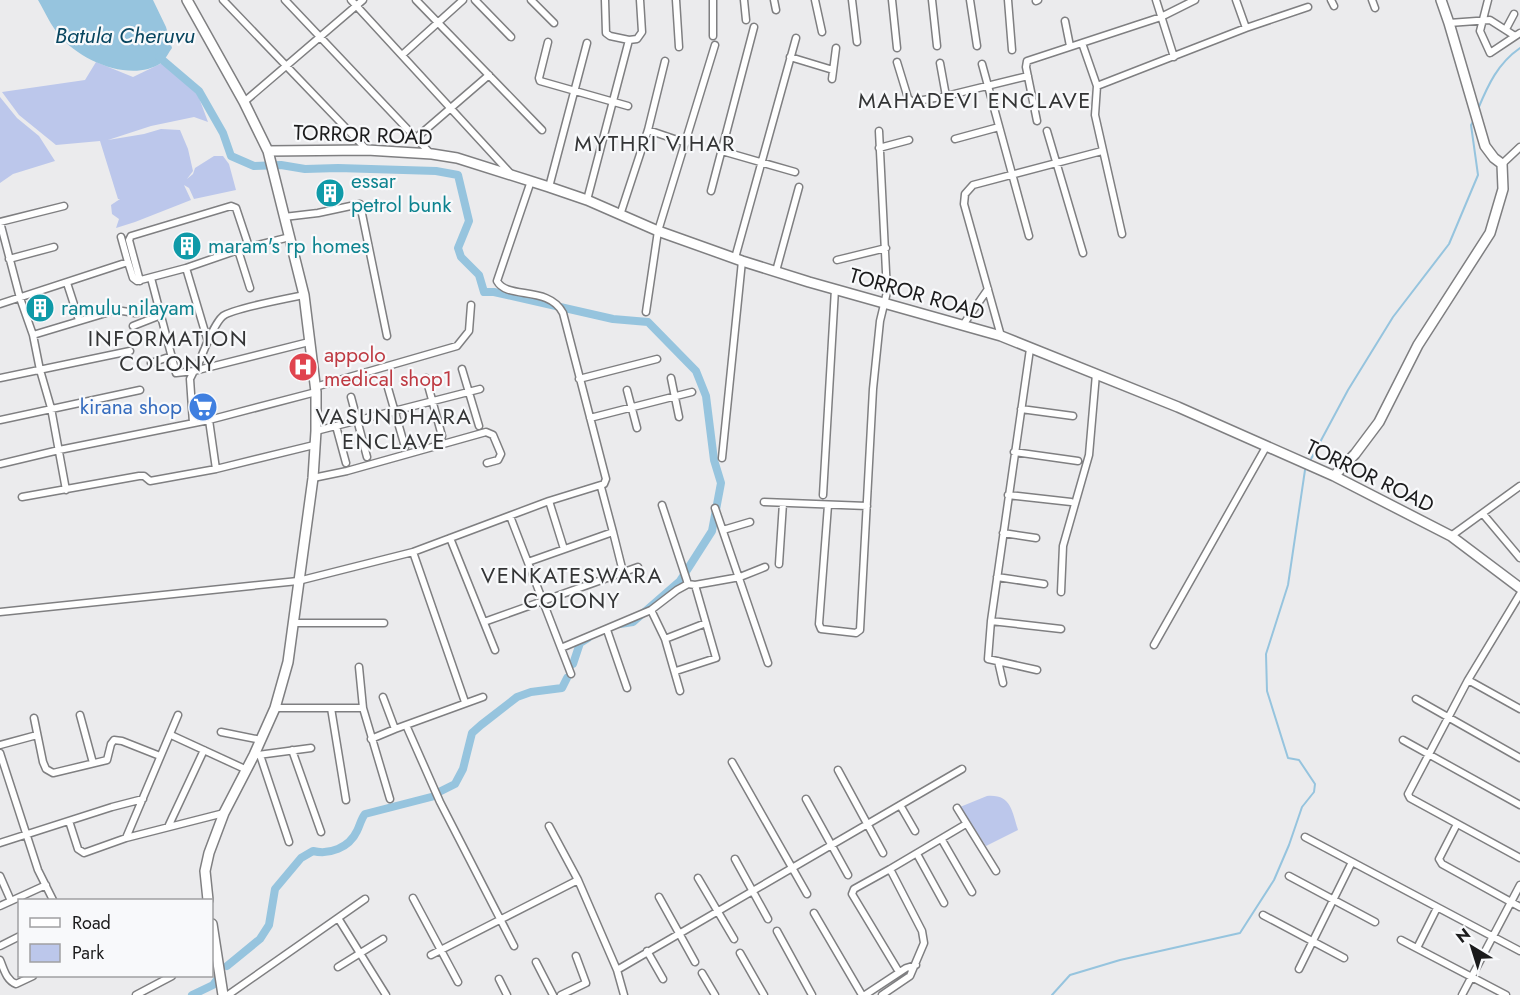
<svg xmlns="http://www.w3.org/2000/svg" width="1520" height="995" font-family="Jost,sans-serif">
	<rect width="100%" height="100%" fill="#ebebed"/>
	<path fill="#bcc7eb" d="M96,62L133,77L162,63L195,87L208,122L194,117L151,126L108,140L144,134L161,129L180,130L188,149L193,171L187,179L193,174L195,168L214,156H223L229,164L236,190L194,199L189,188L184,185L191,200L135,222L116,228L119,219L112,214L111,205L120,199H118L100,141L56,145L19,115L2,92L85,80Z
		M0,97L17,118L39,136L55,161L13,174L0,183Z
		M987,796C1011,794 1012,811 1018,830L986,846L960,807Z"/>
	<path fill="#96c4de" d="M38,0H153L166,27L172,48C169,52 165,60 161,63C132,83 80,61 60,36C51,26 45,12 38,0Z"/>
	<g fill="none" stroke-linecap="round" stroke-linejoin="round">
		<path stroke="#96c4de" stroke-width="2" d="M1478,109C1488,85 1498,63 1520,48
			M1311,459L1348,390L1393,317L1449,244L1478,175L1471,125L1474,120
			M1052,995L1070,975L1120,960L1240,933L1274,880L1289,845L1302,807L1314,792L1315,784L1299,760L1288,758L1267,691L1266,654L1288,585L1305,470"/>
		<path stroke="#96c4de" stroke-width="8" d="M159,57L199,91L223,133L231,156L254,166L281,165L305,169L338,168L436,171L458,175L469,221L458,248L461,257L479,275L484,292H494L613,319L648,322L696,371L706,396L714,460L721,483L712,531L680,581L633,622L620,624
			M573,664L580,643L588,638
			M441,791L455,784L463,769L472,733L481,725L517,697L531,692L562,688L567,678
			M227,966L260,939L269,925L275,889L301,858L313,851C329,855 349,848 357,831C360,825 361,819 365,814L431,797
			M192,995L213,985L218,978"/>
		<g stroke="#7f7f81" stroke-width="9">
			<path id="street" d="M223,0L367,150
				M285,0L431,154
				M351,0L511,174
				M416,0L542,130
				M475,0L511,37
				M531,0L554,23
				M605,0L606,33L610,36L629,40
				M676,0L679,47
				M713,0V36
				M744,0L746,20
				M774,0L776,10
				M815,0L822,32
				M852,0L857,42
				M892,0L897,48
				M932,0L937,46
				M970,0L977,46
				M1008,0L1012,50
				M1156,0L1174,57
				M1236,0L1246,28
				M1331,0L1334,6
				M1372,0L1375,8
				M1488,0L1480,31L1490,53L1520,33
				M1036,1L1038,0
				M1065,21L1070,46
				M1449,23L1490,20L1515,36
				M1506,29L1514,14
				M548,42L539,78L540,81L628,106
				M1082,43L1097,86L1095,115L1122,234
				M402,55L463,0
				M790,57L833,70
				M897,62L908,98L912,102L946,96L1028,76
				M940,63L946,96
				M982,64L1029,236
				M832,79L836,48
				M1097,86L1246,28L1308,7
				M244,102L363,0
				M1037,121L1026,67L1027,61L1161,17L1195,0
				M648,130L686,143
				M1047,131L1083,253
				M416,138L489,75
				M955,139L999,127
				M879,148L909,140
				M722,151L795,172
				M1502,164L1520,147
				M549,187L587,43
				M711,191L754,27
				M587,200L629,40L637,39L642,32L640,0
				M620,215L648,130L665,61
				M284,217L318,213L360,204L387,336
				M0,222L20,298L33,335L40,370L51,408L66,490
				M0,222L64,206
				M121,237L128,262
				M238,250L250,288
				M735,258L796,38
				M9,259L54,247
				M837,260L886,248
				M776,271L799,187
				M151,278L176,373L194,371L309,342
				M140,281L129,240L131,236L231,206L236,208L249,247
				M67,283L79,320
				M0,304L128,262L133,278L137,281L186,268
				M646,312L658,231L715,45
				M963,325L988,289
				M133,326L161,315
				M33,335L116,310L135,313L160,310
				M1001,336L964,204L965,194L973,185L1102,151
				M208,342L186,268L238,250L290,237
				M1030,349L991,621L988,659L1037,670
				M151,363L172,356
				M462,369L479,426
				M196,370C201,358 213,324 223,316C231,309 289,298 304,295
				M0,378L130,351
				M426,378L442,436
				M671,378L679,417
				M579,379L657,359
				M315,387L457,346L469,331L471,305
				M388,388L405,447
				M627,390L637,428
				M351,397L367,457
				M1021,409L1073,416
				M590,418L692,392
				M0,420L140,390
				M209,420L216,469L314,445
				M193,423L190,379L194,371
				M336,426L346,463
				M316,431L480,389
				M1014,452L1078,461
				M722,458L742,261
				M0,464L59,450L209,420L316,392
				M313,478L347,471L486,432L493,435L501,454L498,460L487,463
				M601,487L613,532
				M823,495L835,289
				M1008,495L1071,502
				M22,497L139,476H144L150,481L216,469
				M549,501L564,549
				M764,502L867,506
				M662,505L688,584
				M828,505L819,624L821,629L856,633L860,630L873,389L880,321L887,292L879,131
				M715,508L768,663
				M1483,514L1520,558
				M510,516L571,674
				M723,530L750,522
				M1003,533L1036,538
				M1451,536L1520,486
				M450,538L495,650
				M413,552L465,702
				M528,562L613,532L623,572
				M779,564L783,503
				M997,577L1044,584
				M1061,592L1063,546L1089,455L1096,374
				M1520,594L1468,680L1408,794L1410,798L1520,858
				M651,610L665,639L680,691
				M0,612L298,581L413,552L549,501L604,484L606,479L563,313C548,285 507,300 497,281L531,181
				M991,621L1061,629
				M484,622L638,567
				M294,623H384
				M607,630L627,688
				M665,639L706,623
				M1154,645L1266,447
				M561,648L651,610L677,590L688,584L695,585L740,577L765,567
				M998,661L1003,683
				M359,667L363,708L390,799
				M676,671L716,658L695,585
				M1468,680L1520,709
				M383,697L395,729
				M1416,699L1520,758
				M275,708H363
				M331,708L346,800
				M80,715L93,763
				M34,718L43,762L46,769L53,773L107,760L111,744L114,740L122,741L160,756
				M406,725L440,802L514,946
				M221,732L261,740
				M171,735L247,770
				M371,739L395,729L483,697
				M1403,740L1520,805
				M0,745L37,735
				M292,750L321,832
				M0,753L38,870L53,900
				M258,755L311,748
				M260,755L289,842
				M732,762L807,894
				M838,770L883,853
				M806,799L848,875
				M900,805L915,831
				M957,808L996,871
				M69,821L78,849L84,853L126,838L224,813
				M1457,824L1439,859L1442,864L1520,907
				M549,826L578,880L617,970
				M168,827L204,750
				M1305,837L1520,951
				M126,838L178,715
				M942,840L972,892
				M0,843L112,807L143,799
				M917,854L944,903
				M735,859L768,919
				M890,869L854,889L852,894L899,972
				M0,876L11,901L46,885
				M1289,876L1375,922
				M698,878L734,939
				M659,897L695,962
				M413,898L458,982
				M0,906L11,901
				M814,913L862,995
				M1263,915L1344,958
				M338,918L386,995
				M777,931L812,995
				M1401,940L1506,995
				M0,946L20,936
				M1417,948L1437,908
				M647,951L663,979
				M740,953L764,995
				M431,955L578,880
				M0,960C4,969 6,980 16,984L33,976
				M536,962L553,995
				M338,967L383,939
				M1299,969L1352,862
				M702,973L715,995
				M499,979L507,995
				M136,995L172,976
				M228,995L365,899
				M561,995L586,983L576,956
				M624,995L617,970L962,769
				M865,995L906,968L916,965
				M882,995L910,976L924,943L922,931L890,869L966,824
				M1462,995L1520,885"/>
		</g>
		<g stroke="#7f7f81" stroke-width="12">
			<path id="secondary" d="M187,0L244,102L268,151L304,295L316,392V431L313,478L288,662L275,708L254,755L224,813L209,853L205,871L208,900
				M268,151L367,150L432,154L457,158L549,187L587,200L658,231L742,261L809,282L1001,336L1178,407L1334,476L1451,536L1520,588
				M1334,476L1355,454L1379,422L1418,345L1490,233L1503,189L1502,164L1494,158L1485,146L1449,23L1441,0
				M212,924L223,995"/>
		</g>
		<use href="#street" stroke="#fff" stroke-width="6"/>
		<use href="#secondary" stroke="#fff" stroke-width="9"/>
	</g>
	<defs>
		<g id="building-disc" transform="scale(1.5)"><circle r="9.5" fill="#0f9aa8" stroke="#f8f9fb"/><path d="M-4-6H4V6H1V3H-1V6H-4ZM-2.5-4.3h1.7v1.8h-1.7ZM.8-4.3h1.7v1.8H.8ZM-2.5-1h1.7V.8h-1.7ZM.8-1h1.7V.8H.8Z" fill="#fff"/></g>
		<g id="hospital-disc" transform="scale(1.5)"><circle r="9.5" fill="#e0444e" stroke="#f8f9fb"/><path d="M-5-5h3v3.5h4V-5h3V5h-3V1.5h-4V5h-3Z" fill="#fff"/></g>
		<g id="supermarket-disc" transform="scale(1.5)"><circle r="9.5" fill="#3f7fe0" stroke="#f8f9fb"/><path d="M-6-5.5h2.5l.6 2H6L4.5 2H-2.5L-4.4-4H-6ZM-1.5 3.2a1.3 1.3 0 1 0 .1 0ZM3 3.2a1.3 1.3 0 1 0 .1 0Z" fill="#fff"/></g>
	</defs>
	<g fill-rule="evenodd">
		<use href="#building-disc" x="330" y="193"/>
		<use href="#building-disc" x="187" y="246"/>
		<use href="#building-disc" x="40" y="308"/>
		<use href="#hospital-disc" x="303" y="367"/>
		<use href="#supermarket-disc" x="203" y="407"/>
	</g>
	<g text-anchor="middle" stroke-width="4.5" stroke-linejoin="round" paint-order="stroke">
		<g font-size="21" fill="#1b1b1c" stroke="#f8f9fb">
			<text transform="translate(363 135) rotate(2)" y="7">TORROR ROAD</text>
			<text transform="translate(917 294) rotate(16)" y="7">TORROR ROAD</text>
			<text transform="translate(1370 476) rotate(26)" y="7">TORROR ROAD</text>
		</g>
		<g font-size="21" fill="#0d838f" stroke="#f8f9fb" text-anchor="start">
			<text x="351" y="188">essar<tspan x="351" dy="24">petrol bunk</tspan></text>
			<text x="208" y="253">maram's rp homes</text>
			<text x="61" y="315">ramulu nilayam</text>
		</g>
		<g font-size="21" fill="#be3a42" stroke="#f8f9fb" text-anchor="start">
			<text x="324" y="362">appolo<tspan x="324" dy="24">medical shop1</tspan></text>
		</g>
		<g font-size="21" fill="#366cbe" stroke="#f8f9fb" text-anchor="end">
			<text x="182" y="414">kirana shop</text>
		</g>
		<g font-size="22" font-style="italic" fill="#084660" stroke="#f8f9fb">
			<text x="125" y="43">Batula Cheruvu</text>
		</g>
		<g font-size="22" letter-spacing="1.5" fill="#343536" stroke="#f8f9fb">
			<text x="975" y="108">MAHADEVI ENCLAVE</text>
			<text x="655" y="151">MYTHRI VIHAR</text>
			<text x="168" y="346">INFORMATION<tspan x="168" dy="25">COLONY</tspan></text>
			<text x="394" y="424">VASUNDHARA<tspan x="394" dy="25">ENCLAVE</tspan></text>
			<text x="572" y="583">VENKATESWARA<tspan x="572" dy="25">COLONY</tspan></text>
		</g>
	</g>
	<rect x="18" y="899" width="195" height="78" fill="#f8f9fb" stroke="#a0a0a2" stroke-width="1.5"/>
	<rect x="30" y="918" width="30" height="9" fill="#ffffff" stroke="#a0a0a2" stroke-width="1.5"/>
	<text x="72" y="929" font-size="18" fill="#1b1b1c">Road</text>
	<rect x="30" y="944" width="30" height="18" fill="#bcc7eb" stroke="#a0a0a2" stroke-width="1.5"/>
	<text x="72" y="959" font-size="18" fill="#1b1b1c">Park</text>
	<g transform="translate(1472 947) rotate(322)" stroke="#f8f9fb" stroke-width="4.5" paint-order="stroke">
	<path d="M0-4.5L10 22L0 15L-10 22Z" fill="#1b1b1c"/>
	<text y="-9" font-size="16" font-weight="bold" text-anchor="middle" fill="#1b1b1c">N</text>
	</g>
</svg>
